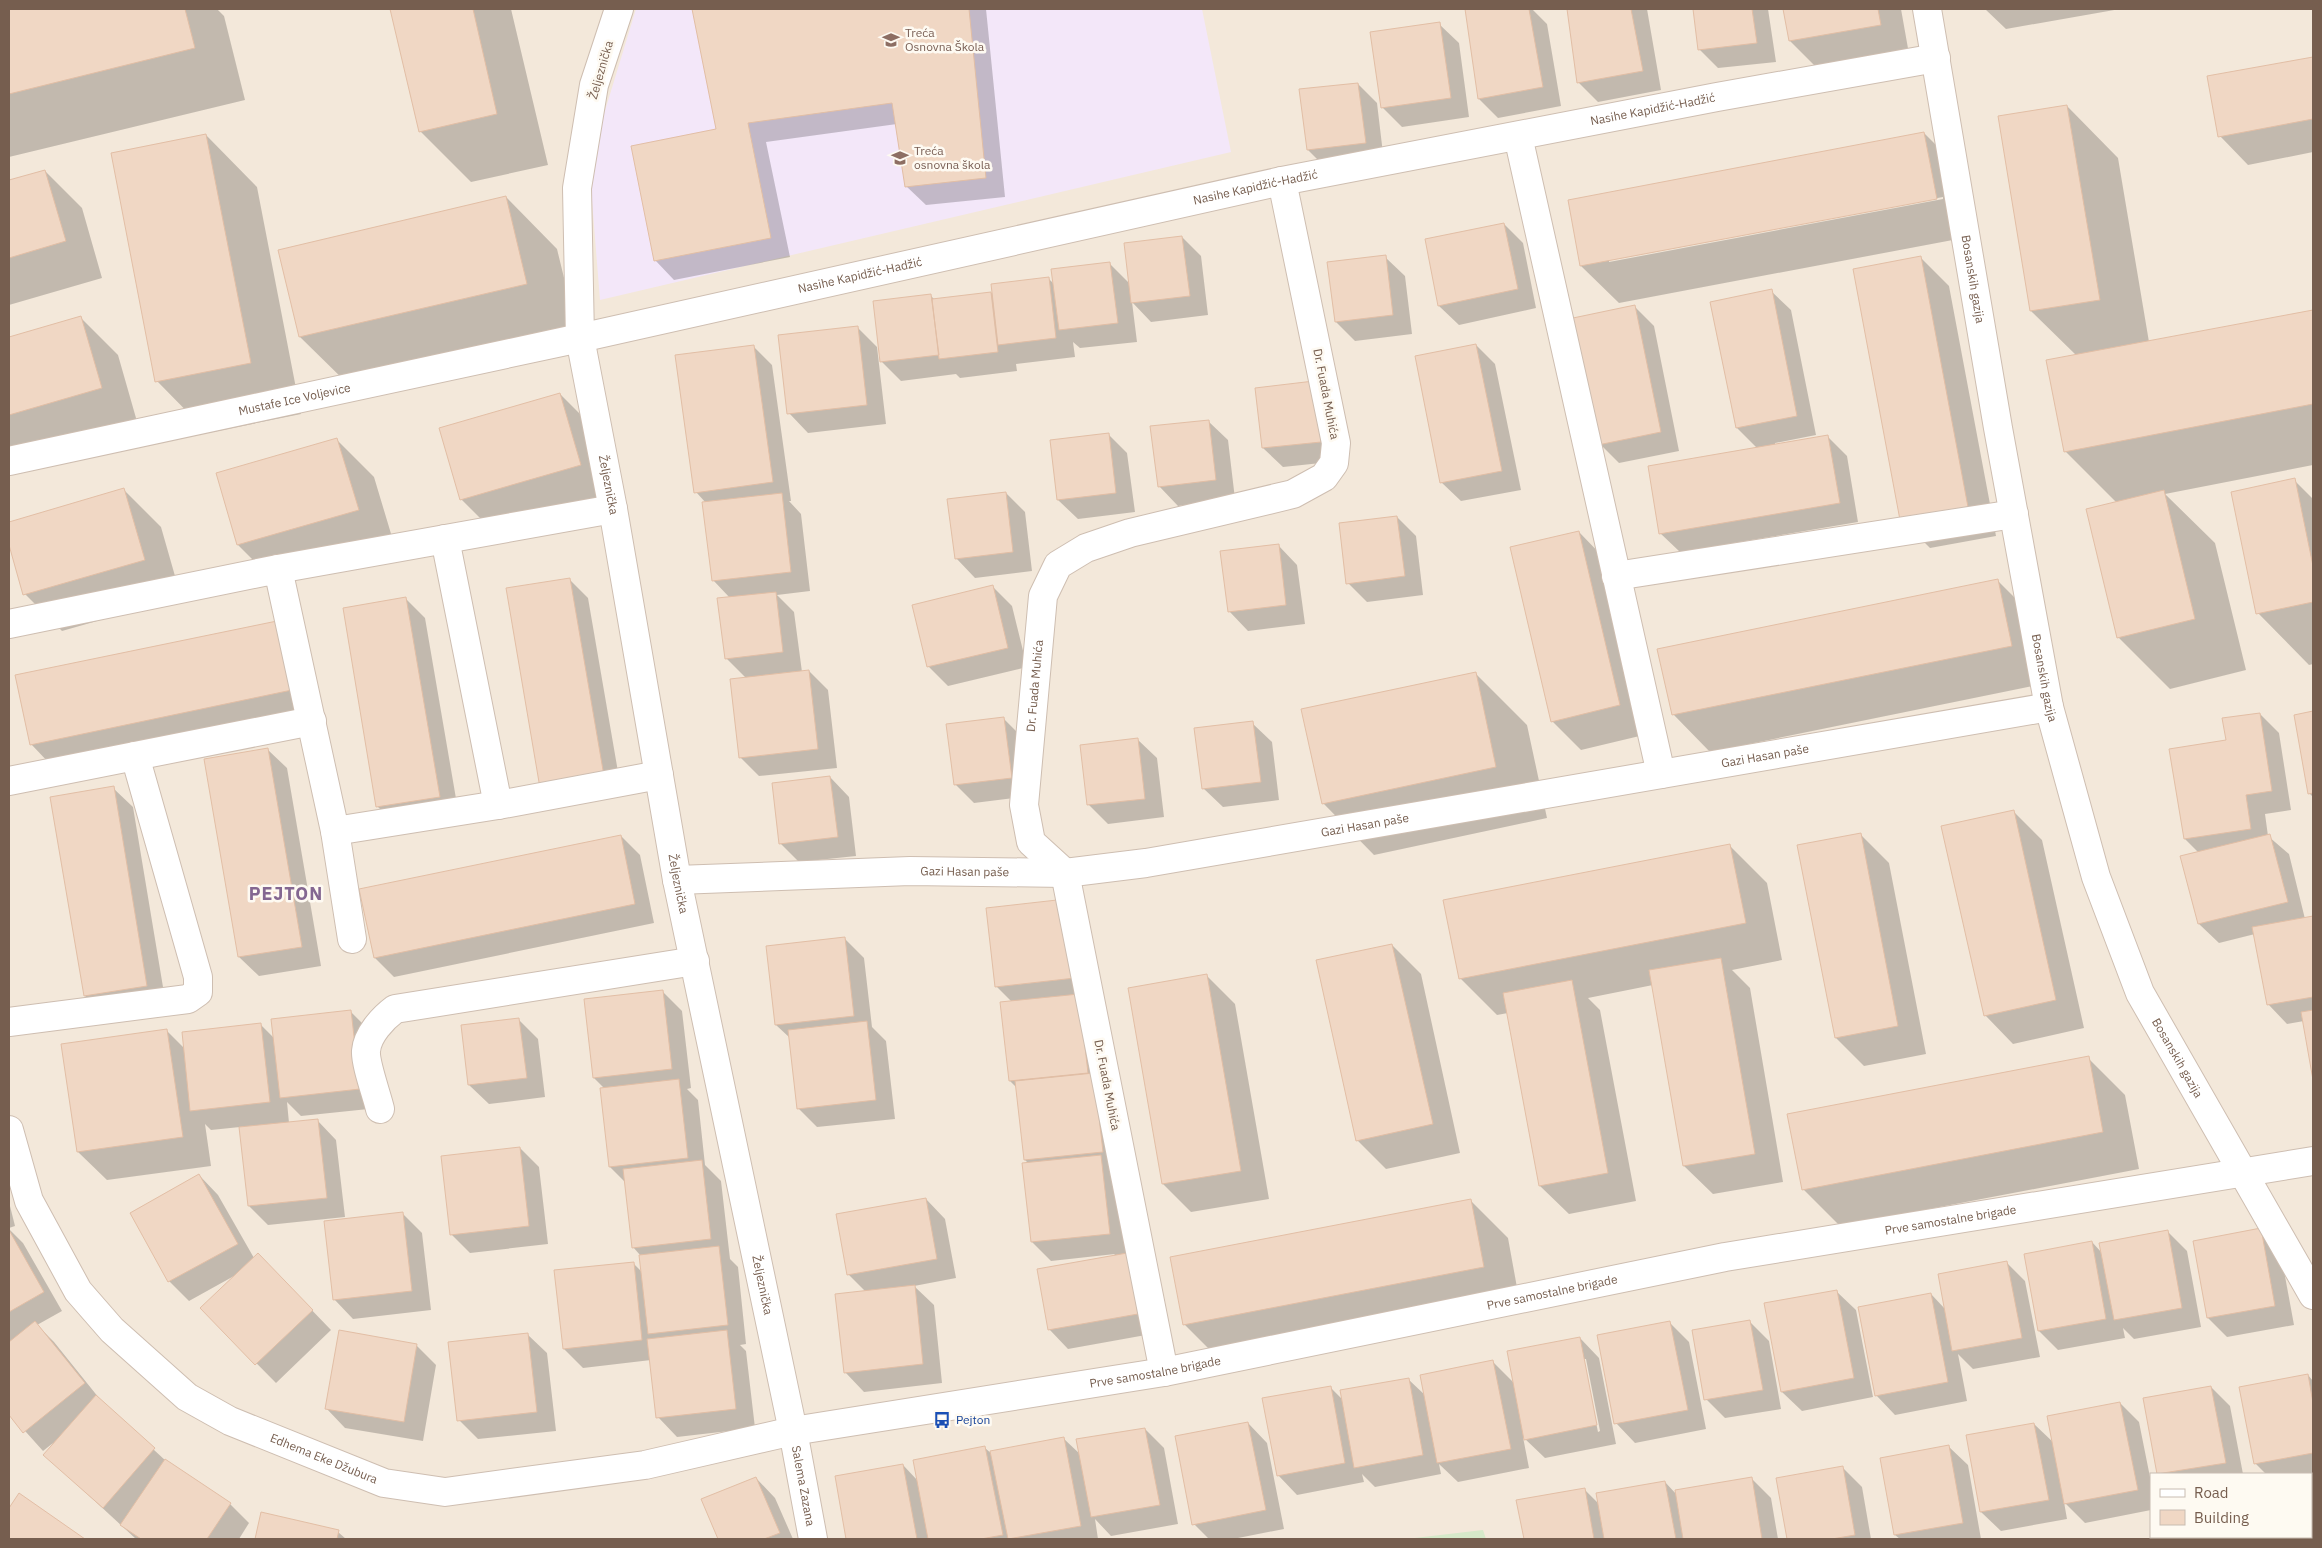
<svg xmlns="http://www.w3.org/2000/svg" width="2322" height="1548" font-family="'IBM Plex Sans',sans-serif">
	<rect width="100%" height="100%" fill="#fcf6eb"/>
	<path fill="#f3e8da" fill-rule="evenodd" d="M9,9H2313V1539H9ZM2151,1474H2311V1537H2151Z"/>
	<path fill="#f3e7f9" d="M636,9H1202L1231,152L600,300L589,163Z"/>
	<path fill="#d6e9c9" d="M1483,1530L1486,1539H1406Z"/>
	<path fill="#0003" fill-rule="evenodd" d="M9,9H217L224,16L245,100L9,157Z
		M391,9H511L548,165L471,182L420,131Z
		M693,9H986L1005,197L926,205L906,186L897,124L766,142L790,257L674,280L655,260L717,130Z
		M1482,9H1532L1547,24L1561,106L1498,118L1479,99L1467,10Z
		M1569,9H1647L1661,90L1598,102L1579,83Z
		M1694,9H1768L1776,62L1718,68L1699,49Z
		M1784,9H1901L1909,54L1818,69L1790,41Z
		M1985,9H2120L2006,29Z
		M1439,24L1459,43L1469,117L1402,127L1382,107Z
		M2313,58V152L2248,165L2220,136L2208,77Z
		M1358,84L1377,103L1384,162L1327,169L1308,150Z
		M2067,106L2118,158L2149,342L2313,311V465L2165,494L2215,543L2246,670L2170,689L2118,637L2117,503L2065,451L2077,356L2031,311Z
		M1924,133L1961,170L1974,236L1619,303L1581,266L1569,201ZM1943,197V199L1609,262V260Z
		M206,135L257,187L301,414L208,433L157,381Z
		M45,171L82,208L102,278L9,305V181Z
		M506,197L557,249L578,335L352,388L300,337Z
		M1504,224L1523,243L1536,308L1459,325L1439,306L1426,240Z
		M1182,237L1201,256L1208,315L1151,322L1132,302L1137,342L1080,348L1073,342L1075,357L1016,364L1017,371L960,378L956,374L901,381L881,361L931,296L935,300L993,293L1049,279L1055,285L1110,264L1130,284Z
		M1385,257L1405,276L1412,334L1355,341L1336,322Z
		M1921,258L1949,286L1996,536L1930,548L1901,519Z
		M1771,291L1791,310L1816,435L1775,443V446L1828,437L1847,456L1858,522L1680,552L1660,533L1758,449L1737,428Z
		M1635,307L1654,326L1679,451L1619,463L1600,444Z
		M81,318L118,355L138,425L9,449V338Z
		M857,327L877,347L886,424L808,433L789,413Z
		M1476,345L1495,364L1521,490L1461,501L1441,482Z
		M753,346L772,365L791,501H789L801,514L810,591L777,595L794,612L802,672L809,671L828,690L837,768L759,776L740,757L746,678L726,658L730,598L713,580L706,503L696,492Z
		M1313,382L1340,461L1283,467L1263,448Z
		M560,394L597,431L617,502L498,536L461,499Z
		M1208,421L1228,440L1235,499L1178,506L1159,486Z
		M1108,434L1127,453L1135,512L1078,519L1058,500Z
		M337,440L374,477L395,547L275,582L238,545Z
		M2294,480L2313,499V664L2309,665L2258,613Z
		M124,490L161,527L181,597L62,631L25,594L9,540V523Z
		M1006,493L1025,512L1032,571L975,578L956,558Z
		M1397,517L1416,536L1423,595L1367,602L1348,583Z
		M1579,532L1607,561L1648,734L1581,750L1552,721Z
		M1278,545L1297,565L1305,624L1248,631L1229,611Z
		M569,579L588,598L622,795L560,806Z
		M1997,580L2034,617L2048,683L1710,752L1673,714Z
		M993,587L1012,606L1027,667L948,686L928,666Z
		M406,599L425,618L459,816L397,826L378,807Z
		M276,622L310,710L50,764L31,744Z
		M1475,673L1527,725L1547,818L1374,855L1323,803Z
		M2313,713V797L2309,793L2295,716Z
		M2260,714L2279,733L2291,810L2265,814L2268,836L2289,854L2305,919L2313,918V1073L2304,1021L2287,1024L2268,1004L2255,934L2219,943L2199,924V853L2185,839L2227,741Z
		M1004,719L1023,738L1031,796L974,803L955,784Z
		M1252,723L1272,742L1279,800L1223,807L1203,788Z
		M1137,739L1157,758L1164,817L1108,824L1088,804Z
		M267,749L287,768L321,966L259,976L239,957Z
		M830,777L849,797L856,856L799,862L780,843Z
		M113,788L133,807L166,1005L104,1015L85,996Z
		M2013,811L2042,840L2084,1028L2013,1044L1985,1015Z
		M1860,834L1889,863L1926,1054L1864,1066L1836,1038Z
		M621,836L640,855L654,923L394,977L375,958Z
		M1730,846L1767,883L1782,960L1732,970L1750,988L1783,1182L1713,1194L1684,1166L1653,985L1588,998L1600,1010L1636,1201L1569,1214L1540,1186L1508,1013L1497,1015L1460,978Z
		M1065,901L1129,1253H1126L1146,1273L1157,1333L1068,1349L1049,1329L1115,1254L1051,1261L1032,1242L1029,1164L1025,1160L1017,1088L1010,1081L1012,1002L996,986Z
		M845,939L864,958L872,1027L886,1041L895,1119L817,1127L798,1108L790,1038L776,1025Z
		M1392,945L1421,974L1460,1153L1386,1169L1357,1140Z
		M1207,976L1235,1004L1269,1199L1191,1212L1163,1184Z
		M663,992L682,1011L691,1088L687,1089L698,1100L705,1165L721,1181L730,1259L738,1267L746,1344L740,1345L746,1351L755,1428L677,1437L658,1417L651,1360L583,1368L564,1349L633,1263L642,1272L640,1255L633,1247L625,1182L610,1167L605,1089L594,1078Z
		M350,1011L369,1030L378,1108L301,1116L287,1102L289,1123L317,1120L336,1140L345,1217L268,1225L249,1206L240,1127L211,1130L205,1124L211,1166L107,1180L78,1152L167,1031L185,1049L261,1025L275,1039Z
		M519,1020L538,1039L545,1097L489,1104L469,1085Z
		M2088,1058L2125,1095L2139,1169L1840,1226L1803,1189Z
		M520,1148L539,1167L548,1244L470,1253L451,1234Z
		M199,1175L218,1195L254,1258L277,1274L331,1330L276,1383L202,1308L234,1276L189,1301L169,1281L131,1213Z
		M926,1199L945,1219L956,1278L914,1286L934,1305L942,1383L864,1392L845,1372L865,1291L848,1274Z
		M1471,1201L1508,1238L1520,1304L1221,1361L1184,1324Z
		M9,1202L15,1226L9,1228Z
		M403,1214L422,1233L431,1310L353,1319L334,1299Z
		M9,1229L23,1243L62,1311L37,1325L54,1342L103,1403L166,1461L230,1504L249,1523L239,1539H136L45,1455L53,1443L43,1451L9,1413Z
		M2260,1230L2280,1249L2294,1325L2227,1337L2208,1318Z
		M2167,1231L2187,1251L2201,1327L2134,1339L2123,1328L2125,1338L2058,1350L2039,1331L2092,1242L2102,1253Z
		M2006,1262L2025,1281L2040,1357L1973,1369L1958,1354L1967,1401L1895,1415L1876,1395L1931,1294L1946,1310Z
		M1836,1291L1856,1310L1873,1397L1802,1411L1782,1392Z
		M1750,1322L1769,1341L1781,1409L1725,1418L1706,1399Z
		M1670,1323L1689,1342L1706,1429L1635,1443L1616,1423Z
		M340,1332L417,1346L436,1365L423,1441L345,1428L326,1408Z
		M527,1334L547,1353L556,1431L478,1439L459,1420Z
		M1580,1338L1599,1358L1616,1444L1545,1458L1523,1437L1529,1468L1458,1482L1439,1464L1441,1474L1375,1487L1362,1474L1364,1482L1297,1495L1278,1475L1330,1387L1343,1400L1408,1379L1426,1396L1493,1362L1514,1383ZM1583,1359H1586L1600,1431L1598,1432Z
		M2308,1375L2313,1381V1476L2266,1474L2255,1463Z
		M2211,1387L2230,1406L2243,1474H2158L2144,1399Z
		M2120,1403L2139,1422L2151,1482V1510L2085,1523L2064,1502L2067,1519L2001,1531L1981,1512L1967,1436L2034,1424L2054,1443Z
		M1248,1423L1267,1443L1284,1529L1233,1539H1209L1194,1524Z
		M1145,1429L1164,1448L1178,1524L1111,1536L1095,1519L1098,1539H847L836,1477L903,1465L918,1481L985,1448L993,1455L1063,1438L1081,1455Z
		M1948,1446L1968,1465L1981,1539H1900L1895,1535Z
		M1842,1467L1862,1487L1871,1539H1788L1778,1479Z
		M756,1478L775,1498L793,1539H720L703,1499Z
		M1752,1479L1771,1498L1778,1539H1525L1518,1501L1584,1489L1599,1504L1665,1482L1677,1495Z
		M20,1495L82,1539H9V1508Z
		M262,1513L338,1532L346,1539H256Z"/>
	<path fill="#f0d7c4" stroke="#e2bea5" d="M9,9H185L195,48L9,94Z
		M390,9H473L497,114L419,132Z
		M692,9H969L986,178L905,187L892,103L748,123L771,238L654,261L631,146L716,129Z
		M1465,9H1529L1543,87L1478,99Z
		M1567,9H1631L1643,71L1577,83Z
		M1693,9H1752L1757,43L1698,50Z
		M1783,9H1878L1881,25L1789,41Z
		M1440,22L1451,98L1381,108L1370,32Z
		M2313,57V119L2218,137L2207,76Z
		M1358,83L1366,143L1307,150L1299,89Z
		M2067,105L2100,300L2030,311L1998,116Z
		M1924,132L1937,199L1580,266L1568,200Z
		M206,134L251,363L155,382L111,153Z
		M45,170L66,241L9,258V180Z
		M506,196L527,284L299,337L278,250Z
		M1504,223L1518,289L1438,306L1425,239Z
		M1182,236L1190,296L1131,303L1124,243Z
		M1386,255L1393,315L1335,322L1327,262Z
		M1921,256L1968,507L1900,520L1853,269Z
		M1110,262L1118,323L1059,330L1051,269Z
		M1049,277L1056,338L998,345L991,284Z
		M1772,289L1797,416L1736,428L1710,302Z
		M991,292L998,352L939,359L932,299Z
		M931,294L939,355L880,362L873,301Z
		M1635,305L1661,432L1598,445L1573,318Z
		M2313,310V404L2064,452L2046,360Z
		M81,316L102,388L9,415V337Z
		M858,326L867,405L787,414L778,335Z
		M1476,344L1502,471L1440,483L1415,356Z
		M754,345L773,482L694,493L675,355Z
		M1314,381L1321,442L1262,448L1255,388Z
		M560,393L581,465L460,500L439,428Z
		M1209,420L1216,480L1158,487L1150,426Z
		M1109,433L1116,493L1057,500L1050,440Z
		M1828,435L1840,503L1659,534L1648,466Z
		M337,438L359,510L237,545L216,473Z
		M2295,478L2313,566V602L2256,614L2231,492Z
		M124,488L145,560L23,595L9,545V522Z
		M2164,490L2195,619L2117,638L2086,509Z
		M1006,492L1013,552L955,559L947,499Z
		M782,493L791,572L712,581L702,502Z
		M1397,516L1405,576L1346,584L1339,523Z
		M1579,531L1620,705L1551,722L1510,547Z
		M1279,544L1286,605L1228,612L1220,551Z
		M570,578L604,776L540,788L506,588Z
		M1998,579L2012,646L1672,715L1657,649Z
		M993,585L1008,648L927,667L912,605Z
		M776,592L783,652L725,659L717,598Z
		M406,597L440,797L376,807L343,608Z
		M277,621L292,690L30,745L15,675Z
		M809,670L818,749L739,758L730,679Z
		M1476,672L1496,767L1322,804L1301,709Z
		M2313,711V793L2308,794L2294,715Z
		M2260,713L2272,791L2246,795L2251,829L2184,839L2169,749L2226,740L2222,718Z
		M1004,717L1012,778L954,785L946,724Z
		M1253,721L1261,782L1202,789L1194,728Z
		M1138,738L1145,799L1087,805L1080,745Z
		M268,748L302,947L238,957L204,759Z
		M830,776L838,837L779,844L772,783Z
		M114,786L147,986L84,996L50,797Z
		M2014,810L2056,1000L1984,1016L1941,826Z
		M1861,833L1898,1026L1835,1038L1797,845Z
		M2270,834L2288,902L2198,924L2180,856Z
		M621,835L635,904L374,958L359,889Z
		M1730,844L1746,923L1459,979L1443,900Z
		M1066,899L1075,978L995,987L986,908Z
		M2313,916V997L2267,1005L2252,927Z
		M845,937L854,1016L775,1025L766,946Z
		M1392,944L1433,1124L1356,1141L1316,960Z
		M1721,958L1755,1154L1683,1166L1649,970Z
		M1207,974L1241,1171L1162,1184L1128,988Z
		M1572,980L1608,1173L1539,1186L1503,993Z
		M663,990L672,1069L593,1078L584,999Z
		M1079,994L1088,1073L1009,1081L1000,1002Z
		M351,1010L360,1089L280,1098L271,1019Z
		M2313,1010V1080L2301,1012Z
		M519,1018L527,1078L468,1085L461,1025Z
		M867,1021L876,1100L797,1109L788,1030Z
		M261,1023L270,1102L190,1111L182,1032Z
		M167,1029L183,1137L77,1152L61,1044Z
		M2089,1056L2103,1132L1802,1190L1787,1114Z
		M1094,1073L1103,1152L1024,1160L1015,1081Z
		M679,1079L688,1158L609,1167L600,1088Z
		M318,1119L327,1198L248,1206L239,1127Z
		M520,1147L529,1226L450,1235L441,1156Z
		M1101,1155L1110,1234L1031,1242L1022,1163Z
		M702,1160L711,1239L632,1248L623,1169Z
		M199,1174L238,1244L168,1282L130,1213Z
		M926,1198L937,1259L847,1275L836,1214Z
		M1471,1199L1484,1267L1183,1325L1170,1257Z
		M403,1212L412,1291L333,1300L324,1221Z
		M2261,1228L2275,1306L2207,1318L2193,1241Z
		M9,1230L44,1292L9,1312Z
		M2168,1230L2182,1308L2114,1320L2099,1243Z
		M2092,1241L2106,1319L2038,1331L2024,1254Z
		M719,1246L728,1325L648,1334L639,1255Z
		M258,1253L313,1310L255,1365L200,1308Z
		M1127,1253L1138,1314L1048,1330L1037,1269Z
		M2007,1261L2022,1338L1952,1351L1938,1274Z
		M634,1262L642,1340L563,1349L554,1270Z
		M915,1285L923,1364L844,1373L835,1294Z
		M1837,1290L1854,1378L1781,1392L1764,1303Z
		M1931,1293L1948,1382L1875,1396L1858,1307Z
		M1750,1320L1763,1390L1704,1400L1692,1330Z
		M35,1321L85,1383L23,1433L9,1415V1342Z
		M1670,1321L1688,1410L1614,1424L1597,1335Z
		M339,1330L417,1344L404,1422L325,1409Z
		M727,1330L736,1409L656,1418L647,1339Z
		M528,1333L537,1412L457,1421L448,1342Z
		M1580,1337L1597,1425L1524,1440L1507,1351Z
		M1493,1360L1511,1449L1437,1463L1420,1375Z
		M2308,1374L2313,1403V1453L2254,1464L2239,1387Z
		M1409,1378L1423,1455L1354,1468L1340,1390Z
		M1331,1386L1345,1463L1277,1476L1262,1398Z
		M2211,1386L2226,1463L2157,1474L2143,1398Z
		M96,1395L155,1448L103,1508L43,1455Z
		M2120,1402L2138,1490L2064,1504L2047,1416Z
		M1248,1422L1266,1510L1192,1525L1175,1436Z
		M2034,1423L2049,1500L1980,1512L1966,1435Z
		M1145,1428L1160,1505L1091,1517L1076,1439Z
		M1064,1437L1081,1526L1008,1539L990,1451Z
		M1949,1445L1963,1523L1894,1535L1880,1458Z
		M985,1446L1003,1535L981,1539H928L913,1460Z
		M165,1459L231,1503L207,1539H141L120,1525Z
		M903,1464L917,1539H846L835,1476Z
		M1843,1466L1855,1535L1832,1539H1787L1776,1478Z
		M756,1477L780,1533L764,1539H718L701,1499Z
		M1752,1477L1762,1539H1683L1675,1490Z
		M1665,1481L1676,1539H1604L1596,1493Z
		M1585,1488L1594,1539H1524L1516,1500Z
		M19,1493L85,1539H9V1508Z
		M261,1512L339,1530L337,1539H255Z"/>
	<g fill="none" stroke-linecap="round" stroke-linejoin="round">
		<g stroke="#cebeb1" stroke-width="30">
			<g id="minor">
				<path id="s1" d="M619,9L594,85L577,188L580,338L613,509L677,880L793,1431L813,1539"/>
				<path id="s2" d="M1927,9L1998,428L2049,707L2096,877L2140,993L2313,1295"/>
				<path d="M1518,136L1661,774"/>
				<path id="s3" d="M9,461L580,338L1282,181L1717,97L1936,58"/>
				<path d="M445,539L498,805"/>
				<path d="M278,569L613,509"/>
				<path d="M1616,576L2014,514"/>
				<path d="M9,624L278,569L335,831L352,939"/>
				<path d="M9,781L312,721"/>
				<path d="M335,831L498,805L659,775"/>
				<path id="s4" d="M677,880L910,871L1065,873L1146,863L2049,707"/>
				<path d="M9,1022L188,999L198,992V977L135,756"/>
				<path d="M380,1109C377,1096 365,1063 366,1051C367,1035 383,1018 395,1009L695,961"/>
				<path id="s5" d="M9,1130L29,1201L78,1291L112,1330L187,1397L230,1421L384,1483L445,1492L645,1465L793,1431L1164,1372L1725,1257L2313,1161"/>
				<path id="s6" d="M1164,1372L1065,873L1031,842L1024,805L1043,596L1058,565L1086,548L1130,533L1293,494L1324,477L1334,463L1336,443L1282,181"/>
				<path d="M2311,1521L2313,1520"/>
				<path d="M2241,1539L2252,1537"/>
			</g>
		</g>
		<use href="#minor" stroke="#fff" stroke-width="28"/>
	</g>
	<defs>
		<g id="school-bare" transform="scale(1.35)"><path d="M0-5L7-2L0 1L-7-2ZM-4 1L0 2.5L4 1V4Q0 6-4 4Z" fill="#8d6e63" stroke="#fefaf2" stroke-width="2.5" paint-order="stroke"/></g>
		<g id="bus-bare" transform="scale(1.35)"><path d="M-5-6H5V4H4V6H2V4H-2V6H-4V4H-5ZM-3.5-4V0h7V-4ZM-3.5 1.2v1.5H-2V1.2ZM2 1.2v1.5H3.5V1.2Z" fill="#1a4fb4" stroke="#fefaf2" stroke-width="2.5" paint-order="stroke"/></g>
	</defs>
	<g fill-rule="evenodd">
		<use href="#school-bare" x="891" y="40"/>
		<use href="#school-bare" x="900" y="158"/>
		<use href="#bus-bare" x="942" y="1420"/>
	</g>
	<g text-anchor="middle" stroke-width="5" stroke-linejoin="round" paint-order="stroke">
		<g font-size="12" fill="#785e54" stroke="#fefaf2" text-anchor="start">
			<text x="905" y="37">Treća<tspan x="905" dy="14">Osnovna Škola</tspan></text>
			<text x="914" y="155">Treća<tspan x="914" dy="14">osnovna škola</tspan></text>
		</g>
		<g font-size="12" fill="#765e4f" stroke="#fefaf2">
			<text transform="translate(601 70) rotate(-74)" y="4">Željeznička</text>
			<text dy="4" stroke="none"><textPath href="#s3" startOffset="1681">Nasihe Kapidžić-Hadžić</textPath></text>
			<text dy="4" stroke="none"><textPath href="#s3" startOffset="1276">Nasihe Kapidžić-Hadžić</textPath></text>
			<text dy="4" stroke="none"><textPath href="#s3" startOffset="871">Nasihe Kapidžić-Hadžić</textPath></text>
			<text dy="4" stroke="none"><textPath href="#s2" startOffset="274">Bosanskih gazija</textPath></text>
			<text transform="translate(1326 394) rotate(79)" y="4">Dr. Fuada Muhića</text>
			<text dy="4" stroke="none"><textPath href="#s3" startOffset="292">Mustafe Ice Voljevice</textPath></text>
			<text dy="4" stroke="none"><textPath href="#s1" startOffset="484">Željeznička</textPath></text>
			<text dy="4" stroke="none"><textPath href="#s2" startOffset="679">Bosanskih gazija</textPath></text>
			<text dy="4" stroke="none"><textPath href="#s6" startOffset="712">Dr. Fuada Muhića</textPath></text>
			<text dy="4" stroke="none"><textPath href="#s4" startOffset="1098">Gazi Hasan paše</textPath></text>
			<text dy="4" stroke="none"><textPath href="#s4" startOffset="692">Gazi Hasan paše</textPath></text>
			<text dy="4" stroke="none"><textPath href="#s4" startOffset="288">Gazi Hasan paše</textPath></text>
			<text dy="4" stroke="none"><textPath href="#s1" startOffset="889">Željeznička</textPath></text>
			<text dy="4" stroke="none"><textPath href="#s2" startOffset="1084">Bosanskih gazija</textPath></text>
			<text transform="translate(1107 1085) rotate(79)" y="4">Dr. Fuada Muhića</text>
			<text dy="4" stroke="none"><textPath href="#s5" startOffset="2136">Prve samostalne brigade</textPath></text>
			<text dy="4" stroke="none"><textPath href="#s1" startOffset="1299">Željeznička</textPath></text>
			<text dy="4" stroke="none"><textPath href="#s5" startOffset="1731">Prve samostalne brigade</textPath></text>
			<text dy="4" stroke="none"><textPath href="#s5" startOffset="1326">Prve samostalne brigade</textPath></text>
			<text dy="4" stroke="none"><textPath href="#s5" startOffset="479">Edhema Eke Džubura</textPath></text>
			<text dy="4" stroke="none"><textPath href="#s1" startOffset="1504">Salema Zazana</textPath></text>
		</g>
		<g font-size="12" fill="#164399" stroke="#fefaf2" text-anchor="start">
			<text x="956" y="1424">Pejton</text>
		</g>
		<g font-size="18" font-weight="bold" letter-spacing="1" fill="#846791" stroke="#fefaf2">
			<text x="286" y="900">PEJTON</text>
		</g>
	</g>
	<rect width="2322" height="1548" fill="none" stroke="#765e4f" stroke-width="20"/>
	<rect x="2150" y="1473" width="162" height="65" fill="#fefaf2" stroke="#c8bcb1"/>
	<rect x="2160" y="1489" width="25" height="8" fill="#ffffff" stroke="#c8bcb1"/>
	<text x="2194" y="1498" font-size="15" fill="#765e4f">Road</text>
	<rect x="2160" y="1510" width="25" height="15" fill="#f0d7c4" stroke="#c8bcb1"/>
	<text x="2194" y="1523" font-size="15" fill="#765e4f">Building</text>
</svg>
